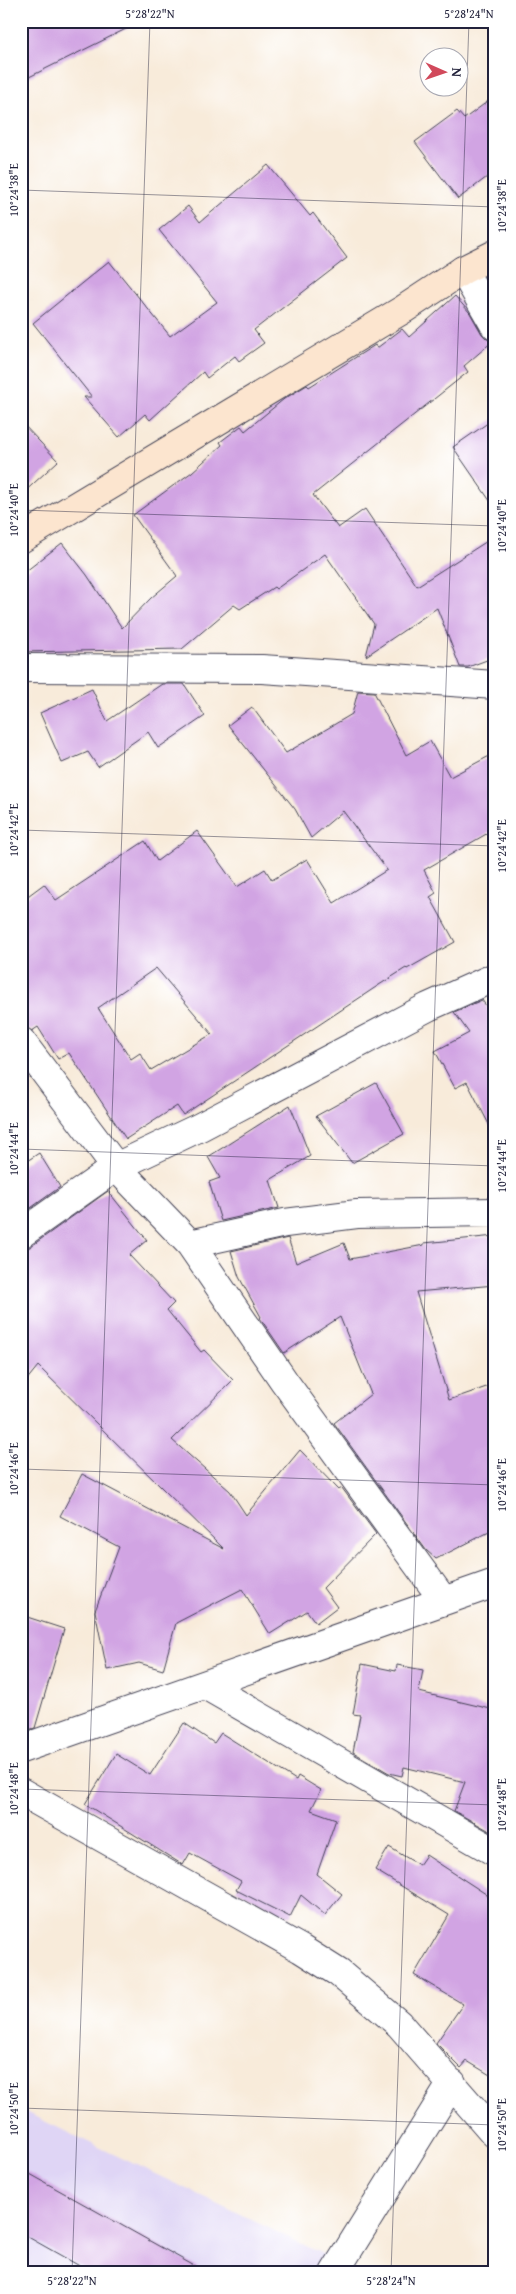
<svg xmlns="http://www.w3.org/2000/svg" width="516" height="2294" font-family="'Gentium Book Plus',serif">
	<rect width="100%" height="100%" fill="#fff"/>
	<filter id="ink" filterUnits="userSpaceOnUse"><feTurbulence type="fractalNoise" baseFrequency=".02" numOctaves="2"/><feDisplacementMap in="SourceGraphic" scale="10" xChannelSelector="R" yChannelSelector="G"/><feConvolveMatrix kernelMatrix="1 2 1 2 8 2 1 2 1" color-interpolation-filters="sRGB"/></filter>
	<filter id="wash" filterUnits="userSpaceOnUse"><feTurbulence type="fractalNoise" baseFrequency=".0096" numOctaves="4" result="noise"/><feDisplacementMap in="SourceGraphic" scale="20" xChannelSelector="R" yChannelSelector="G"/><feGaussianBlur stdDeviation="1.12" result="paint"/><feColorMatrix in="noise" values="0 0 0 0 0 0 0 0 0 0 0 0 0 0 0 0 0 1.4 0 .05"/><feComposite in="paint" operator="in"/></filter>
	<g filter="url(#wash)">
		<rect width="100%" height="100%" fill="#f8ebda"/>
		<path fill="#dfd5f5" d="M21,2110L363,2273H21Z"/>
		<g id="blocks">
			<path fill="#d1a4e3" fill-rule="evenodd" d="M21,21H142L21,81Z
				M495,96V171L458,199L415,142L457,111L464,119Z
				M268,165L310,216L313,213L347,258L254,330L264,343L239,361L235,356L207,378L203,372L150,420L145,414L119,437L84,397H92L33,323L109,261L170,336L217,302L159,230L188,206L200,222Z
				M455,296L470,313L482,334L487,339L493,341L464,366L468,372L313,495L338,528L365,509L417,586L495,536V657L468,667H460L437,608L366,656L374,624L325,554L276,589L274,587L240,609L234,605L182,649L21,652V575L62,543L87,575L122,628L151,598L177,576L133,515L192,472L222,445L220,442L241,426L245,431L284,399L307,385L309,387L375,345L377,348L402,329L409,337Z
				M495,418V508L453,447Z
				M21,422L58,461L21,495Z
				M162,684H184L205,716L158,748L148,732L98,767L88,752L62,763L40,713L92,689L107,721Z
				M358,691L374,692L406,755L430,741L450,777L495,753V829L424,870L436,893L430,897L455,942L407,969L406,968L379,985L183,1115L177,1106L126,1139L69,1053L58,1059L38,1027L32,1031L21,1026V901L44,884L56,900L145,841L157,861L197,831L237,887L265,869L272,880L307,859L334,903L387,870L343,811L311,838L295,809L228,725L252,707L286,753L352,714ZM156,968L212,1034L151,1070L140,1053L131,1059L98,1008Z
				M482,1000L495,1019V1136L467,1082L455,1088L435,1051L469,1033L454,1012Z
				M376,1083L404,1134L352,1163L316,1116Z
				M290,1105L310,1156L270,1180L279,1208L221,1221L209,1182L220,1178L208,1157Z
				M39,1153L60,1187L21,1215V1165Z
				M108,1191L147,1240L129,1255L174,1303L167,1310L201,1352L204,1350L233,1380L172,1440L230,1491L246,1515L300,1450L339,1490L342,1488L376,1534L323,1588L337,1607L316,1623L307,1611L270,1634L242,1589L176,1623L163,1670L139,1663L107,1670L95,1611L119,1547L60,1516L82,1474L224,1549L38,1366L21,1387V1249L30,1247Z
				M495,1236V1285L416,1292L449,1400L495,1384V1529L436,1559L426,1550L334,1423L371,1394L340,1317L284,1353L260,1318L261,1317L239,1277L231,1251L288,1238L296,1263L344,1243L350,1259L424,1245V1243Z
				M21,1615L64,1629L35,1728L21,1732Z
				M362,1664L396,1671L397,1665L423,1670L419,1692L495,1710V1834L454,1811L465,1782L404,1767L402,1776L389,1773L353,1752L360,1715L353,1714Z
				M184,1723L214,1743L221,1733L296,1780L298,1776L321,1790L311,1810L336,1819L317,1874L342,1894L325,1915L301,1895L290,1917L236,1890L241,1881L190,1853L183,1865L85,1804L116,1754L150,1775Z
				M389,1847L419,1865L426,1855L495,1900V2078L467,2061L461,2068L436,2043L463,2004L414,1975L449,1915L375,1870Z
				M21,2169L207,2273H92L21,2233Z"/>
		</g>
	</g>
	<g filter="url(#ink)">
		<use href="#blocks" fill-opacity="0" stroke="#424053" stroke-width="1"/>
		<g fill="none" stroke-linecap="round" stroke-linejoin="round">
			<g stroke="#424053" stroke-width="30">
				<path id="street" d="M463,270L495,326
					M21,668L262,669L495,685
					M21,1041L116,1167L190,1244L284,1381L444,1601
					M21,1234L116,1167L200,1127L428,1007L495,977
					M190,1244L285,1223L357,1214L495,1212
					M205,1685L495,1852
					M21,1749L495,1583
					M21,1792L301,1949L339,1973L399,2024L495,2134
					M334,2273L452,2083"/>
			</g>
			<g stroke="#424053" stroke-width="30">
				<path id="secondary" d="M21,539L404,309L463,270L495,254"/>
			</g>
			<use href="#street" stroke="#fff" stroke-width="28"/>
			<use href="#secondary" stroke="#fce5cf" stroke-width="28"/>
		</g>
	</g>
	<path fill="none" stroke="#22223b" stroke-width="1" stroke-opacity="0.45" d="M21,190L495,207M21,510L495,526M21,830L495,846M21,1149L495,1166M21,1469L495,1485M21,1789L495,1805M21,2108L495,2125M72,2273L150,21M391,2273L469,21"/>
	<rect width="516" height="2294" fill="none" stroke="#fff" stroke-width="55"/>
	<g transform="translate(444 72) rotate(92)"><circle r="24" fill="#ffffff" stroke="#a7a7b1"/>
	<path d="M0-4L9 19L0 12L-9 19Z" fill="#d1495b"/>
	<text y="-8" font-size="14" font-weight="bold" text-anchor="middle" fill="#22223b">N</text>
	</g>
	<rect x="28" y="28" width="460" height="2238" fill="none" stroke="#22223b" stroke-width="2"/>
	<g font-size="12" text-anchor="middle" fill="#22223b">
		<text x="150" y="18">5°28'22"N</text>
		<text x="469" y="18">5°28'24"N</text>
		<text transform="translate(14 190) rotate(-90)" y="4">10°24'38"E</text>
		<text transform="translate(502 206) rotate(-90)" y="4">10°24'38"E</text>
		<text transform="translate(14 510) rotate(-90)" y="4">10°24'40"E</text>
		<text transform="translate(502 526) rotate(-90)" y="4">10°24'40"E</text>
		<text transform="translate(14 830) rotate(-90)" y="4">10°24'42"E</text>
		<text transform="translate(502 846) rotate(-90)" y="4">10°24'42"E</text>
		<text transform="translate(14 1149) rotate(-90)" y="4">10°24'44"E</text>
		<text transform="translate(502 1166) rotate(-90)" y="4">10°24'44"E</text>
		<text transform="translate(14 1469) rotate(-90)" y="4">10°24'46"E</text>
		<text transform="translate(502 1485) rotate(-90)" y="4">10°24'46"E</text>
		<text transform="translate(14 1789) rotate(-90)" y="4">10°24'48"E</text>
		<text transform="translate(502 1805) rotate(-90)" y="4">10°24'48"E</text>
		<text transform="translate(14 2109) rotate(-90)" y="4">10°24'50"E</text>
		<text transform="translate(502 2125) rotate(-90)" y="4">10°24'50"E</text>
		<text x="72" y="2285">5°28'22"N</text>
		<text x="391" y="2285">5°28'24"N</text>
	</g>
</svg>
